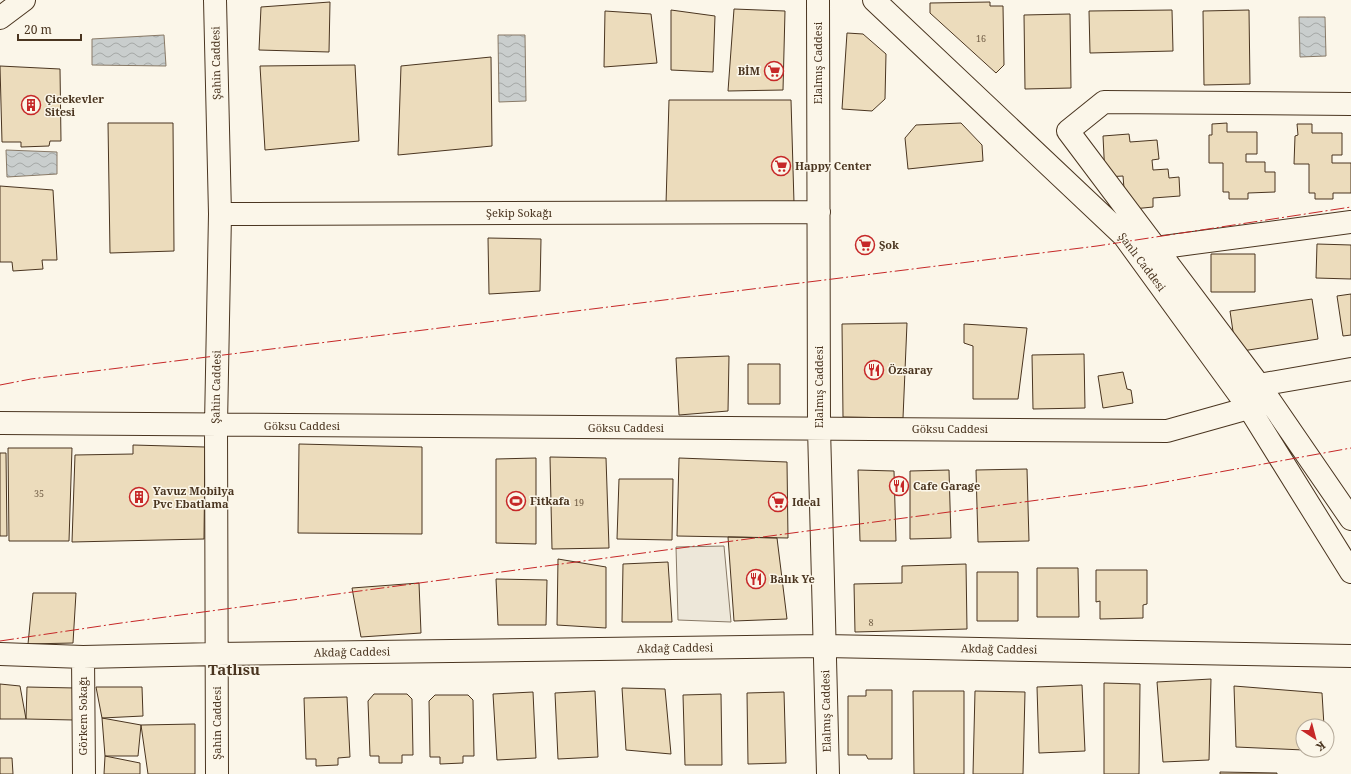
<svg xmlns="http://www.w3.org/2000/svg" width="1351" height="774" font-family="'Noto Serif',serif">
	<defs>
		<pattern id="water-waves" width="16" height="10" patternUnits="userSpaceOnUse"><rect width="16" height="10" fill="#c9cecd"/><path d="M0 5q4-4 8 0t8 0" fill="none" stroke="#a5a8a6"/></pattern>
	</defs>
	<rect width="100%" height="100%" fill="#fbf6e9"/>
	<path fill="#ede7d9" stroke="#887966" d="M724,546L731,622L678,620L676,547Z"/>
	<path fill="url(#water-waves)" stroke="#887966" d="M1299,17H1325L1326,56L1300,57Z
		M164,35L166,66L92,65V39Z
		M498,35H525L526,101L499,102Z
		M6,150L57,152V174L7,177Z"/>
	<path fill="#ecdcbc" stroke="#4a3520" d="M330,2L329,52L259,50L261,7Z
		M990,2V6H1003L1004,65L996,73L930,13V3Z
		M734,9L785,11L783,90L728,91Z
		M671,10L715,16L713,72L671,70Z
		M1172,10L1173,51L1090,53L1089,11Z
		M1249,10L1250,84L1204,85L1203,11Z
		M605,11L651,14L657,63L604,67Z
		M1070,14L1071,88L1025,89L1024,15Z
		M847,33L863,34L886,54L885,99L872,111L842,109Z
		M491,57L492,146L398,155L401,66Z
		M355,65L359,141L265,150L260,66Z
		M0,66L60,69L61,141H50L49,146L21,147V142H2Z
		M669,100H791L794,203L666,204Z
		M108,123H173L174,251L110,253Z
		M961,123L982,145L983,161L908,169L905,138L916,125Z
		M1227,123V132H1257V154H1246V162H1265V172H1275V192L1248,193V199H1229V192H1223V163H1209V135H1212V124Z
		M1297,124H1312V133H1342V155H1332V163H1351V193H1333V199H1315V193H1309V164H1294L1295,136L1298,135Z
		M1129,134L1130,142L1157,140L1159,159L1152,160L1153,170L1168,169L1169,178L1179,177L1180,196L1153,198V207L1133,209L1125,201L1123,176L1105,177L1103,136Z
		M0,186L53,190L57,260H42L43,269L13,271L12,262H0Z
		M488,238L541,239L540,291L489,294Z
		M1317,244L1351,245V279L1316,278Z
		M1211,254H1255V292H1211Z
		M1351,294V335L1343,336L1337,296Z
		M1312,299L1318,339L1236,352L1230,311Z
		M907,323L903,418L843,417L842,324Z
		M964,324L1027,328L1018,399H973V346L964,343Z
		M1084,354L1085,408L1033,409L1032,355Z
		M729,356L728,411L679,415L676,358Z
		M748,364H780V404H748Z
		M1123,372L1127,389L1131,390L1133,403L1103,408L1098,376Z
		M299,444L422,447V534L298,533Z
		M133,445L205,447L204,539L72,542L75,455L133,454Z
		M8,448H72L69,541H9Z
		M0,453H6L7,536H0Z
		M550,457L606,458L609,548L552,549Z
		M536,458V544L496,543V459Z
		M679,458L787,462L788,538L677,536Z
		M1027,469L1029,541L978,542L976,470Z
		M858,470L894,471L896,541H860Z
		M949,470L951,538L910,539V471Z
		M619,479H673L672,540L617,539Z
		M728,537L777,538L787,619L734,621Z
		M558,559L606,567V628L557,625Z
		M668,562L672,622H622L623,564Z
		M966,564L967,629L855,632L854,584L902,583V566Z
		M1037,568H1078L1079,617H1037Z
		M1096,570H1147V604L1143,605V618L1100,619V601L1096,602Z
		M977,572H1018V621H977Z
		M496,579L547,580L546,625H498Z
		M419,583L421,633L361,637L352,588Z
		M33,593H76L73,643L28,644Z
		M1211,679L1209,760L1163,762L1157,682Z
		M1104,683L1140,684L1139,774H1104Z
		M0,684L20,686L26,719H0Z
		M1082,685L1085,751L1039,753L1037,687Z
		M1234,686L1322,693L1324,726H1303V750H1326V751L1236,747Z
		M27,687L75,688L74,720L26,719Z
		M96,687H142L143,716L102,718Z
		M622,688L665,689L671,754L626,750Z
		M866,690H892V759H868L866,755H848V696H866Z
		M595,691L598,757L558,759L555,693Z
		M913,691H964V774H914Z
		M975,691L1025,692L1023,774H973Z
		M533,692L536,758L497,760L493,694Z
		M784,692L786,763L748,764L747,693Z
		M374,694H407L412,699L413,755H402V763H379V756H370L368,701Z
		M721,694L722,765H685L683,695Z
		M435,695H468L473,700L474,756H463V763L440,764V757H430L429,701Z
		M347,697L350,757L338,758V765L316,766V759H306L304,698Z
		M102,718L141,725L138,756H105Z
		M195,724V774H148L141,725Z
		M105,756L140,763V774H104Z
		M0,758H12L13,774H0Z
		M1220,772L1277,773V774H1220Z"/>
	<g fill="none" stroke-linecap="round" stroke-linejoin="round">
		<g stroke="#4a3520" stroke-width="24">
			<path id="minor" d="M215,0L220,214L216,425L217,774
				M818,0L819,428L828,774
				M874,0L1124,236L1249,408L1351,572
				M0,18L24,0
				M1351,104L1104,102L1068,131L1259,385L1351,519
				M220,214L819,212
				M1156,248L1351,222
				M1259,385L1351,369
				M0,423L1167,431L1249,408
				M0,654L83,657L216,654L825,646L1351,656
				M83,657L84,774"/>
		</g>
		<use href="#minor" stroke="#fbf6e9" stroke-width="22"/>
		<path stroke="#c62828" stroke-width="1" stroke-dasharray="14 3 2 3" stroke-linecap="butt" d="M0,385L31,379L1097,246L1351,207
			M0,641L121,623L1143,486L1351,448"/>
	</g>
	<defs>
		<g id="supermarket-ring" transform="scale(1)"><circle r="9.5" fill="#fbf6e9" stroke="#c62828" stroke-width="1.5"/><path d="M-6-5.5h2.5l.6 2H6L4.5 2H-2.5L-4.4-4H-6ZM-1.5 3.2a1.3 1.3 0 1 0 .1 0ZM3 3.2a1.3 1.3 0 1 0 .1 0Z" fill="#c62828"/></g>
		<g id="building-ring" transform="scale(1)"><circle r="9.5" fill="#fbf6e9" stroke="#c62828" stroke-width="1.5"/><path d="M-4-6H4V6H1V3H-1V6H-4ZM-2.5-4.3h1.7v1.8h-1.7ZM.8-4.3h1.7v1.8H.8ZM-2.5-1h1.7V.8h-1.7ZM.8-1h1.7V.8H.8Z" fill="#c62828"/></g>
		<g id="restaurant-ring" transform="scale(1)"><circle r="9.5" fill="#fbf6e9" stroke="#c62828" stroke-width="1.5"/><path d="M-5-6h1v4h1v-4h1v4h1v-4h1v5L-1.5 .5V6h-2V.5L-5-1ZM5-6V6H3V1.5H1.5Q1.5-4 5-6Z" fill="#c62828"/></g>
		<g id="stadium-ring" transform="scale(1)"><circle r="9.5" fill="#fbf6e9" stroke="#c62828" stroke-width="1.5"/><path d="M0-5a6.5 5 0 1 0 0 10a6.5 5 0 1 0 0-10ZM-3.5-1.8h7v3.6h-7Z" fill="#c62828"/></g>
	</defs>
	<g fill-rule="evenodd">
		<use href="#supermarket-ring" x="774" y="71"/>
		<use href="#building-ring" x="31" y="105"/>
		<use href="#supermarket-ring" x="781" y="166"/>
		<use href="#supermarket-ring" x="865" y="245"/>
		<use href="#restaurant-ring" x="874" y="370"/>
		<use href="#restaurant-ring" x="899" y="486"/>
		<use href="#building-ring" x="139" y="497"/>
		<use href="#stadium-ring" x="516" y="501"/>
		<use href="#supermarket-ring" x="778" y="502"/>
		<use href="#restaurant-ring" x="756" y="579"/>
	</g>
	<g text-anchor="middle" stroke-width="3" stroke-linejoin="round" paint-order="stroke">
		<g font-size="9" fill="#725f47">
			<text x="981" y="42">16</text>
			<text x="39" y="497">35</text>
			<text x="579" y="506">19</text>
			<text x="871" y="626">8</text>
		</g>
		<g font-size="11" fill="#4a3520" stroke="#fbf6e9">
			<text transform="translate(216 63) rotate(-91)" y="4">Şahin Caddesi</text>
			<text transform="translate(818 63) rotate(-90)" y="4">Elalmış Caddesi</text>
			<text x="519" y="217">Şekip Sokağı</text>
			<text transform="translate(1142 262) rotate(53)" y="4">Şanlı Caddesi</text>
			<text transform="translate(216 387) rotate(-89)" y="4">Şahin Caddesi</text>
			<text transform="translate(819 387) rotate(-90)" y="4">Elalmış Caddesi</text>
			<text x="302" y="430">Göksu Caddesi</text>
			<text x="626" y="432">Göksu Caddesi</text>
			<text x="950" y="433">Göksu Caddesi</text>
			<text transform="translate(675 648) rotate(-1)" y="4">Akdağ Caddesi</text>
			<text transform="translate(999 649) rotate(1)" y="4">Akdağ Caddesi</text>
			<text transform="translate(352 652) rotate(-1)" y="4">Akdağ Caddesi</text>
			<text transform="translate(826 711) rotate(-91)" y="4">Elalmış Caddesi</text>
			<text transform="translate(83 716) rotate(-90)" y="4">Görkem Sokağı</text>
			<text transform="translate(217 723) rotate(-90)" y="4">Şahin Caddesi</text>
		</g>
		<g font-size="11" font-weight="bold" fill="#4a3520" stroke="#fbf6e9" text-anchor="start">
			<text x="760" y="75" text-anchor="end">BİM</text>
			<text x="45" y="103">Çicekevler<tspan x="45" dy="13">Sitesi</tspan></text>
			<text x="795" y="170">Happy Center</text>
			<text x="879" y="249">Şok</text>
			<text x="888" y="374">Özsaray</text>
			<text x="913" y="490">Cafe Garage</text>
			<text x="153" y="495">Yavuz Mobilya<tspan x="153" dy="13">Pvc Ebatlama</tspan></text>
			<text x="530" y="505">Fitkafa</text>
			<text x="792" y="506">Ideal</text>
			<text x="770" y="583">Balık Ye</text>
		</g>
		<g font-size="15" font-weight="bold" fill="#4a3520" stroke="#fbf6e9">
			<text x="234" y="675">Tatlısu</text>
		</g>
	</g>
	<g transform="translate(1315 738) rotate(144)"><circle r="19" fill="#fbf6e9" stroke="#b4a999"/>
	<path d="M0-3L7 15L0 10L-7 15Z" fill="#c62828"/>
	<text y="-6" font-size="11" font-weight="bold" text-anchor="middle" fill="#4a3520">K</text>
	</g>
	<path d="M18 34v6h63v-6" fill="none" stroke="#4a3520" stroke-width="2"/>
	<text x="24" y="34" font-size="12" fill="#4a3520" stroke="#fbf6e9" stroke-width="3" paint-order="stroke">20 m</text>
</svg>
